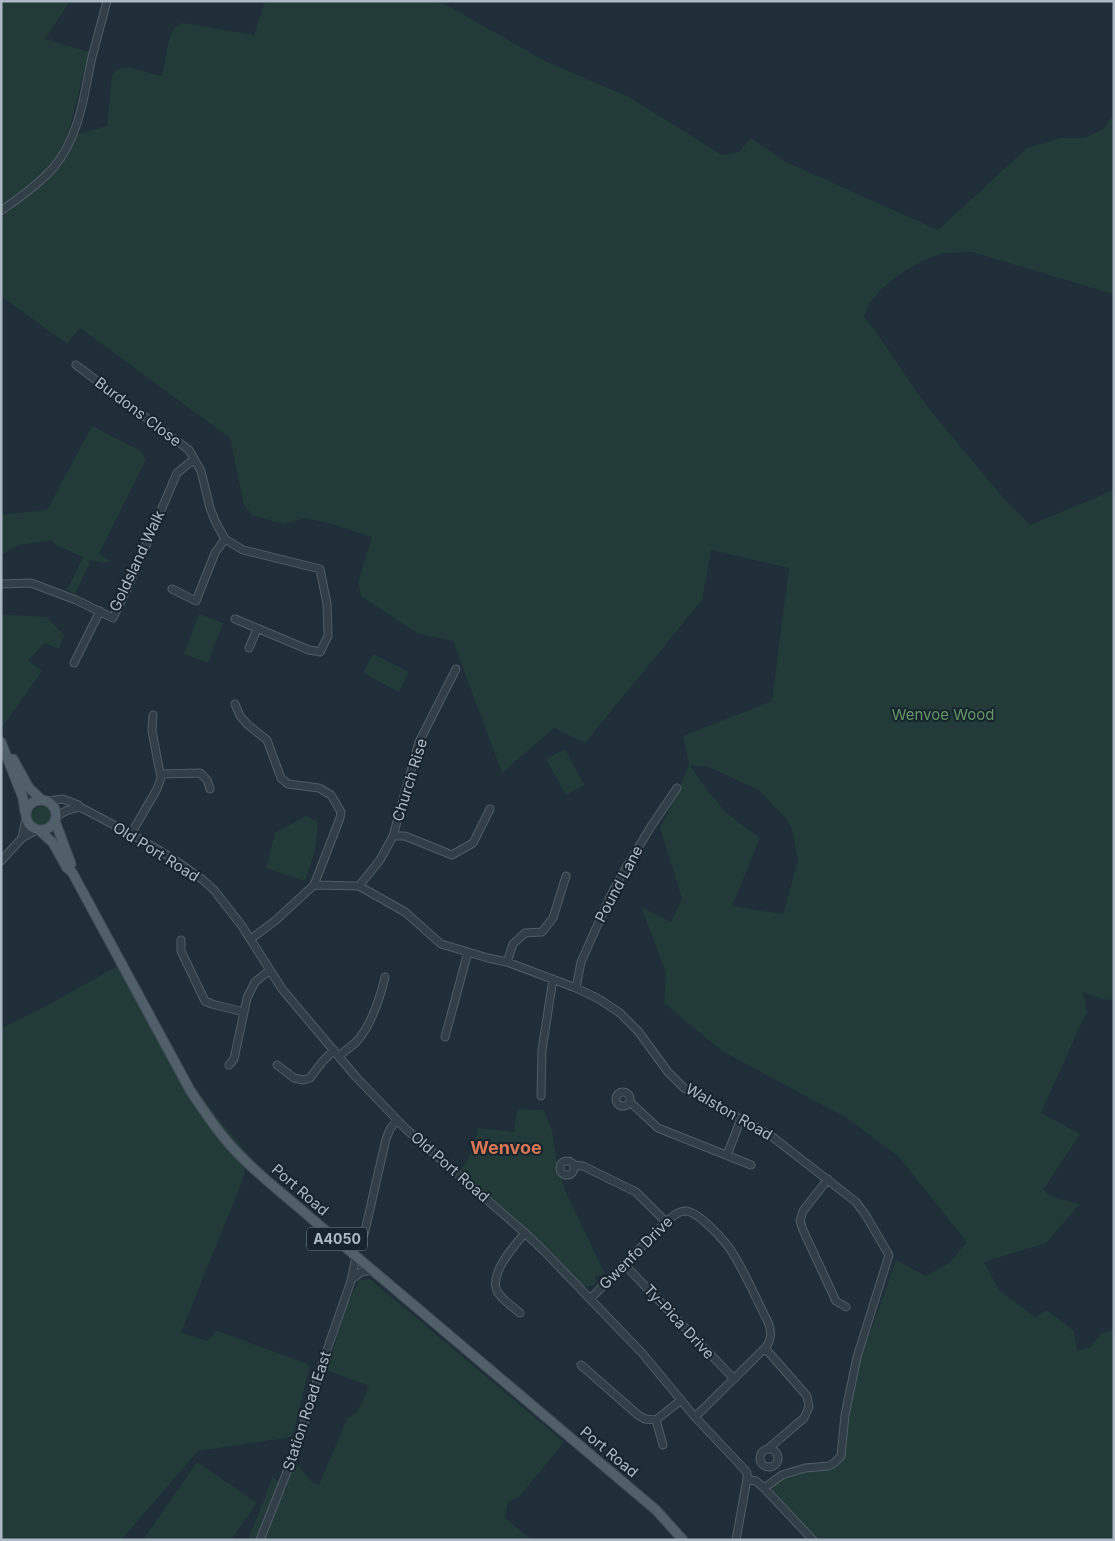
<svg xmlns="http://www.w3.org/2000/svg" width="1115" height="1541" font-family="Inter,sans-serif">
	<rect width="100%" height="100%" fill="#1f2e38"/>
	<path fill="#223b39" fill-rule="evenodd" d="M1,1H67L68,4L45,39L89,52L68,134C64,144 60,156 52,165C39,182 19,194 1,207Z
		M265,1H436L450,7L547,62L629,97L722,155L739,152L751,138L784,161L938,230L1027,148L1060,138H1084L1102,130L1114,114V295L1100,290L972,252L943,253L923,261L903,272L880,290L869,304L864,317L874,329L925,404L1000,494L1030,525L1114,490V1000L1102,999L1083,992L1087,1011L1041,1113L1080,1134L1043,1190L1053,1197L1080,1204L1046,1243L984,1262L999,1290L1035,1317L1047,1310L1074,1331L1077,1350L1090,1348L1101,1333L1114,1330V1540H818L772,1492L773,1485L776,1482L794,1473L836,1465L842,1459L845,1435L858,1361L870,1333L896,1260L926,1276L949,1263L967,1242L899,1157L847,1118L722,1051L664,1003L666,973L641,907L671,922L682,898L660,828L676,797L689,765L683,736L772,701L789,568L711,550L702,600L585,743L554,728L502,773L453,641L417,633L361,596L358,582L372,537L332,524L305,518L283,524L252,515L244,505L230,438L80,328L67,344L1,296V218C32,193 62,172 77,134L107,126L112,76C114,72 116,69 121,68C131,66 151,74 162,76L170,36L174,28L183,23L254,35ZM690,765L709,767L760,791L787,820L792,829L798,861L783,914L732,906L760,838L725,812L701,782Z
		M92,426L141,451L146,459L99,554L111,561L104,563L91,560L75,594L67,590L83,557L54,544L53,540L19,545L1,555V515L47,510Z
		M199,614L223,623L208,663L184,654Z
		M8,615L47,617L64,635L59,649L45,643L28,660L42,671L3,726L1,722V616Z
		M373,654L409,672L399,692L363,673Z
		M565,749L584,785L566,795L546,759Z
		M32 816a10 10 0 1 1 20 0a10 10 0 1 1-20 0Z
		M306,816L318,822L315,851L305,881L266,868L275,833Z
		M125,963L188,1079L225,1127L249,1155L242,1182L181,1332L206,1341L211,1338L216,1330L310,1365L292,1437L198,1451L121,1540H1V1026L4,1027L52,1003L112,969Z
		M517,1109L544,1110L552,1131L557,1163L565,1190L605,1274L595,1276L596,1282L594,1285L585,1287L549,1249L461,1170L473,1150L478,1128L514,1132Z
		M370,1279L564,1442L519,1497L508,1502L505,1518L532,1540H248L273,1476L287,1493L286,1481L295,1462L310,1480L319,1485L347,1419L357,1412L369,1386L327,1370L347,1305L359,1280Z
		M197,1462L257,1503L231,1540H143Z"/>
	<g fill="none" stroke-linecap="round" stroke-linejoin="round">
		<g stroke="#505d66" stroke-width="9">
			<path id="minor" d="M1,211C20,197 39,184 54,167C80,135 84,95 92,57C97,38 102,20 107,1
				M76,365L189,450L201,471L210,508L215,521L225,539L243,550L320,569L327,604L328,636L320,652L309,650L235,619
				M1,584L31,583L76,600L113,618L132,578L177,473L194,459
				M172,589L196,601L215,553L225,539
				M249,648L257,629
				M74,663L100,611
				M235,704L240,716L248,725L267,740L281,778L288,784L319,788L331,795L341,812L340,818L314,885
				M161,774L200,773L207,780L210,789
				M48,801L63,799L78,805L80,807L131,834L172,858L203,880L214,890L242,926L282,989L356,1077L406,1129L525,1233L545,1252L642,1353L695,1417L745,1470L747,1473V1479L736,1540
				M56,818C64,810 69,810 80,807
				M131,834L157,789L161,778L152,731L153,715
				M393,836H405L452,855L473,843L490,809
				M22,838L26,818
				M1,861L22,838L36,830
				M359,886L380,860L393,836L419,742L456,669
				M251,939L276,920L314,885L359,886L405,912L441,944L488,958L507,962L576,988L599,999L620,1013L638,1031L668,1072L684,1088L770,1135L856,1202L865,1214L889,1255L857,1357L845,1415L841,1456L834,1463L829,1466L805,1468L782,1475L764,1488
				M181,940V951L205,1001L212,1004L243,1012
				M507,962L513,944L525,933L542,932L553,918L566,876
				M576,988L581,962L610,897L620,878L650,828L677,788
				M445,1037L468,952
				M339,1056C345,1051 352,1046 357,1041C372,1024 380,998 385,977
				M229,1065L234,1059L247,998L255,982L269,971
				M277,1065L294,1078L303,1080L310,1078L322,1062L334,1050
				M616 1099a7 7 0 1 1 14 0a7 7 0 1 1-14 0Z
				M541,1096L542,1050L553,979
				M630,1102L658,1128L751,1165
				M727,1155L741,1119
				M560 1168a7 7 0 1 1 14 0a7 7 0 1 1-14 0Z
				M574,1165L583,1166L636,1192L666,1222
				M828,1179L803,1211L800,1221L803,1230L836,1301L846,1307
				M364,1235L386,1139L390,1129L397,1120
				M624,1264L734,1379
				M351,1280L361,1272L373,1270
				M590,1299L666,1222C672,1216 678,1211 686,1211C699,1212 725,1241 732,1252C746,1274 756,1299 768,1322C772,1332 772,1340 765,1348L695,1417
				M520,1313C512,1306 502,1300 497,1291C489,1273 515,1245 525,1233
				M765,1348L807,1396L809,1407L804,1418L769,1448
				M581,1365L638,1415L645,1419L656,1420L681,1400
				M656,1420L663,1445
				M760 1458a9 9 0 1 1 18 0a9 9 0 1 1-18 0Z
				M747,1479L756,1481L764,1488L813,1540
				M260,1540L298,1444L321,1367L351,1281L356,1256"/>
		</g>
		<g stroke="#3f4b55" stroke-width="11">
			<path id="major" d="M1,742L23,798L25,812
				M13,759L29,788L42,800
				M26 815a15 15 0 1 1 30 0a15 15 0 1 1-30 0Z
				M55,821L71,864
				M39,830L53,843L67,868L72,872L190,1090C203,1110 216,1129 231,1146C255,1173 285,1195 312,1219L656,1510L683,1540"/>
		</g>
		<use href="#minor" stroke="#333f48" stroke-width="7"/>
		<use href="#major" stroke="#505f69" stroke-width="9"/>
	</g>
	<g text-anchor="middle" stroke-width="4" stroke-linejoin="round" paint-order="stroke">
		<rect fill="#18242d" stroke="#808d97" stroke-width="1" x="307" y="1227.5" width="60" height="23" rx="4"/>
		<g font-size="14" font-weight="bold" fill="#adbac5">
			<text x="337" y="1244">A4050</text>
		</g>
		<g font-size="15" fill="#adbac5" stroke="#18242d">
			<text transform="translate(138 412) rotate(37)" y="5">Burdons Close</text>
			<text transform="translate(137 561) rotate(-65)" y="5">Goldsland Walk</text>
			<text transform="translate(410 780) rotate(-73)" y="5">Church Rise</text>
			<text transform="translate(156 852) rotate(32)" y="5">Old Port Road</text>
			<text transform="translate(619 884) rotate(-62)" y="5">Pound Lane</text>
			<text transform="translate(729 1112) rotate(30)" y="5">Walston Road</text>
			<text transform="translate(450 1167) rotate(41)" y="5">Old Port Road</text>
			<text transform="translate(300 1190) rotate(41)" y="5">Port Road</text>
			<text transform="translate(636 1253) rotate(-45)" y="5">Gwenfo Drive</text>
			<text transform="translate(679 1322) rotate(47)" y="5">Ty-Pica Drive</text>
			<text transform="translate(307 1411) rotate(-72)" y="5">Station Road East</text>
			<text transform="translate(609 1452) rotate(40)" y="5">Port Road</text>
		</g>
		<g font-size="15" fill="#639766" stroke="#18242d">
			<text x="943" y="720">Wenvoe Wood</text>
		</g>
		<g font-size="18" font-weight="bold" fill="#d87755" stroke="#18242d">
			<text x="506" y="1154">Wenvoe</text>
		</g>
	</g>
	<rect width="1115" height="1541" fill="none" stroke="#adbac5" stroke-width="5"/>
</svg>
